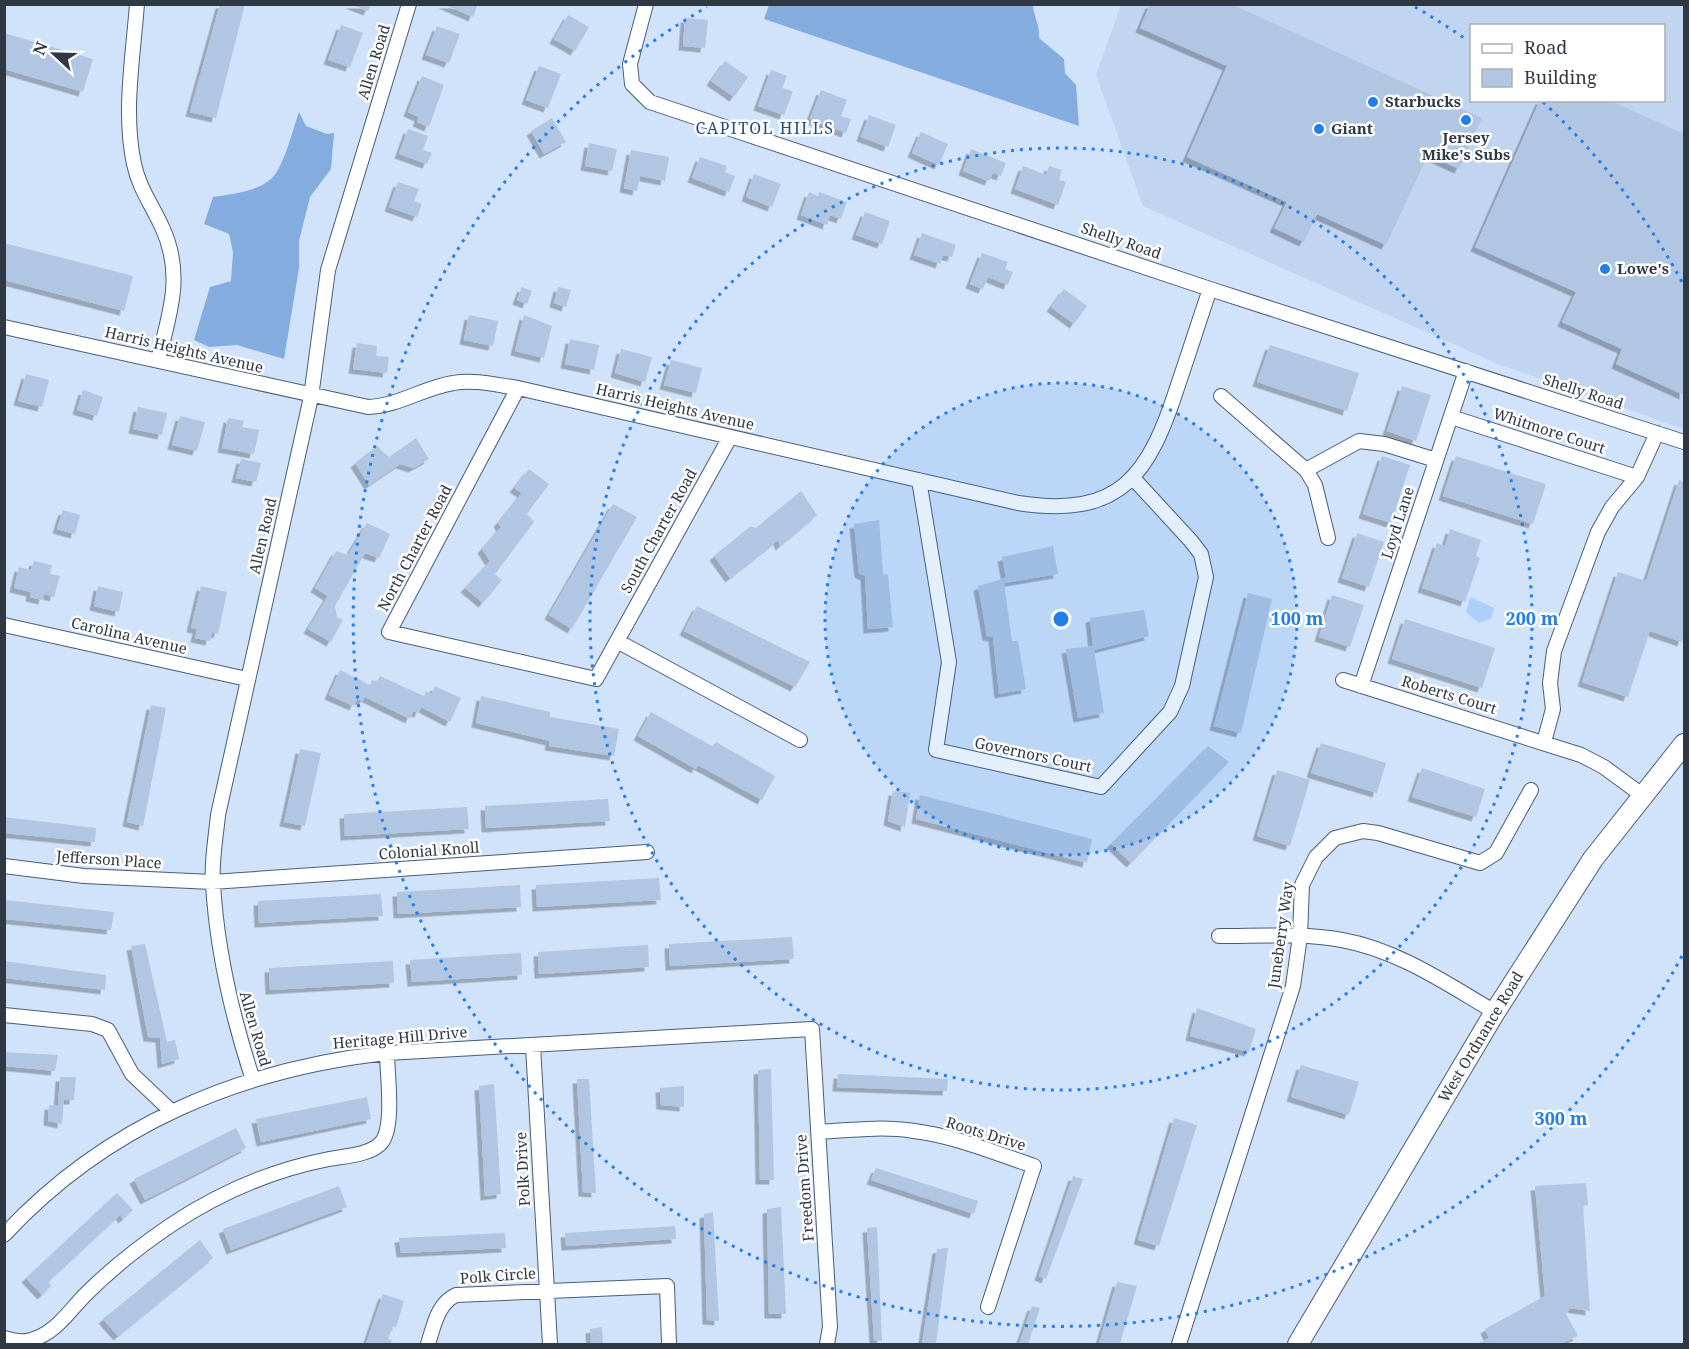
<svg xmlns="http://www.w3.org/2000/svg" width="1689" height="1349" font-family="'Noto Serif',serif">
	<defs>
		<filter id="shadow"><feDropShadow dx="-4.5" dy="4.5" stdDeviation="0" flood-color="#0004"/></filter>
	</defs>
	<rect width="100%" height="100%" fill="#d1e3fa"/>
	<path fill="#c1d5f1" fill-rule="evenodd" d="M1121,5H1684V429L1498,364L1143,206L1096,75ZM1472,26H1664V100H1472Z"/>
	<path fill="#accffc" d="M1470,597L1494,608L1491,619L1479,623L1466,612Z"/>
	<path fill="#85acdf" d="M769,5H1033C1034,18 1040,25 1039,38L1064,59L1065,73L1076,85L1079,126L764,19Z
		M299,112L306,126L327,134L334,133L331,169L310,197L299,241V268L284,359L237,345L209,347L194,340L210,287L231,281L233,252L229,234L204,224L213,197C232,194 257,192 272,178C284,166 293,129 299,112Z"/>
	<path fill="#b1c6e3" filter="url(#shadow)" d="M220,4H245L216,118L190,112Z
		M350,4H371L368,11Z
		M443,4H478L473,17Z
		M1150,4H1231L1482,118L1459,169L1428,155L1386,245L1317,214L1304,242L1274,228L1287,202L1187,157L1227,66L1140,28Z
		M568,15L589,27L575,51L554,39Z
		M685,18L708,20L705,48L683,46Z
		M341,25L363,33L350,67L328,60Z
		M437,26L460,34L449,63L426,55Z
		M4,33L93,59L83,92L4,69Z
		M725,61L748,77L734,97L711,81Z
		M539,66L561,74L548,108L526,100Z
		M771,70L787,76L782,88L793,91L784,115L758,106Z
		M422,76L444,85L429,127L417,122L419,117L408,112Z
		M821,90L847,100L841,116L851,119L846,133L810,119Z
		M1540,100H1609L1684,134V395L1616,364L1622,349L1562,322L1576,292L1475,247Z
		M869,115L896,125L888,147L861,137Z
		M552,118L566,142L544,154L531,131Z
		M408,129L428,136L423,150L432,153L427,164L399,154Z
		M921,132L948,144L939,165L912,153Z
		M589,143L617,149L612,171L585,166Z
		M971,149L1006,163L1001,176L993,173L989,181L963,171Z
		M631,150L669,157L665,181L640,176L637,191L624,188Z
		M700,157L727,166L725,172L735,176L729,192L692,178Z
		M1023,166L1046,175L1049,166L1062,170L1059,180L1066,182L1058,205L1015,189Z
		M754,174L781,184L772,207L746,197Z
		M398,182L419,189L414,201L422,204L417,217L389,207Z
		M809,192L818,196L819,192L847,202L841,219L830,215L827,225L801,215Z
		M865,212L890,221L882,244L856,235Z
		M922,233L956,245L952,257L943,255L940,264L914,255Z
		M4,243L133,276L124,311L4,280Z
		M982,253L1008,262L1005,269L1013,272L1008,285L988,277L983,289L970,284Z
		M522,287L532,291L527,304L517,300Z
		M558,287L571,290L566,307L554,303Z
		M1064,289L1087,306L1074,324L1051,307Z
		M469,315L498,321L493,346L464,340Z
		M524,315L552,326L544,358L515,351Z
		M570,339L599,345L594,370L565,364Z
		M357,343L377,346L376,356L389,357L387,373L353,369Z
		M1270,345L1359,373L1347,411L1257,382Z
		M621,349L652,357L645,382L615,373Z
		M671,360L702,368L696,393L664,385Z
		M26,374L49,380L42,407L18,401Z
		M1402,386L1431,395L1416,441L1387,431Z
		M83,390L103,397L97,416L77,410Z
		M138,407L167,413L162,435L133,429Z
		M180,416L205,422L197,451L172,445Z
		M228,418L244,421L242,427L259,430L254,454L222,448Z
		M416,438L429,459L413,468L400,464L369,485L355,463L377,446L389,457Z
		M1382,456L1410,465L1391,523L1363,514Z
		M1456,456L1546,484L1533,524L1443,496Z
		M241,459L261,463L256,482L236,478Z
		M529,469L549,484L527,514L534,522L495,574L502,580L483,603L465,588L490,561L482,549L501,527L498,523L522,493L514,488Z
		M1679,480L1684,482V634L1682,642L1650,631L1628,697L1582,682L1618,572L1646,581Z
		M801,491L817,515L780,546L778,540L730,578L714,556L751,526L756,528Z
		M613,504L637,517L572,629L549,615Z
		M63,510L80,515L75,534L57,529Z
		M879,520L883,574L888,575L893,627L868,629L865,576L859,573L854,524Z
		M367,523L390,534L379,558L365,553L335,606L337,617L343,620L331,642L308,629L328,596L315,588L336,551L348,555Z
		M1450,529L1481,540L1476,556L1480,558L1465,602L1422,588L1437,543L1445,546Z
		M1357,533L1384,542L1369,587L1342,578Z
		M1053,546L1058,574L1004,583L1012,641H1018L1026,689L999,694L993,637L987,636L978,586L1006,578L1002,557Z
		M34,561L52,565L50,574L60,576L54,597L44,594L43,600L30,597L31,592L14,588L19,567L31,570Z
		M98,586L123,592L119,612L94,606Z
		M201,586L227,592L218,634L212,632L210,641L195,638L197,629L191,628Z
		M1248,593L1272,599L1241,733L1214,726Z
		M1332,595L1364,605L1350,647L1319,637Z
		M697,606L810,662L795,687L684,631Z
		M1144,610L1149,636L1094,650L1104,713L1078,718L1066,649L1093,646L1090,618Z
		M1405,619L1495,648L1482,688L1392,659Z
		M340,670L370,685L372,680L377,682L380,676L424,696L426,691L432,694L435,686L461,698L450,722L421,707L419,713L413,711L410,719L365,697L363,701L357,699L354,706L329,695Z
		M481,696L550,712V717L619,729L614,756L549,746L550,741L476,723Z
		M151,705L166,708L143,826L127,822Z
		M651,712L712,746L716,742L775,776L762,800L698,765L696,769L638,736Z
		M1321,743L1386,763L1377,793L1311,773Z
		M1208,746L1229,762L1131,863L1111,844Z
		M300,749L321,753L305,826L284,822Z
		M1422,768L1485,789L1476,817L1412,797Z
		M1277,770L1310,780L1290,846L1257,836Z
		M893,791L910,793L905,827L888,821Z
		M920,795L1092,839L1087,863L916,819Z
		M608,799L610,821L486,828L485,806Z
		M467,807L469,829L345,836L344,814Z
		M4,817L96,828L95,842L4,833Z
		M659,878L661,900L537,907L536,885Z
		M520,885L521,907L398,914L397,892Z
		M381,894L383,916L259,923L258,901Z
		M4,900L114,912L111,930L4,919Z
		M792,937L794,959L670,966L669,944Z
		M145,944L167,1042L175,1040L179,1059L162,1064L160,1038L148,1037L131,946Z
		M648,945L649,967L539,974L538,952Z
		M521,953L522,975L412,982L410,960Z
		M4,961L106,975L105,990L4,978Z
		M393,961L394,983L270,990L269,968Z
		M1197,1008L1256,1029L1249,1052L1190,1036Z
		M4,1052L58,1055L55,1071L4,1066Z
		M1301,1065L1359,1082L1349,1115L1291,1097Z
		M771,1069L774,1180H760L758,1070Z
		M838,1074L948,1079L947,1091L837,1087Z
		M60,1077H76L74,1100H64L62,1124L48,1121L49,1105L58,1106Z
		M577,1079H589L596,1193L583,1192Z
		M494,1084L501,1194L485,1196L479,1086Z
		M684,1086V1107L661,1105L660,1088Z
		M367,1097L371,1119L261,1142L256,1119Z
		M1174,1118L1197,1125L1159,1246L1138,1240Z
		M236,1128L246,1148L145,1200L134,1179Z
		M876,1168L978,1201L974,1214L871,1180Z
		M1073,1176L1083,1179L1046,1279L1039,1276Z
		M1586,1183L1588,1205L1583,1206L1590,1311L1570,1308L1566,1314L1578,1336L1560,1344H1477L1489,1338L1485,1329L1545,1296L1535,1186Z
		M339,1186L347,1207L231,1250L223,1229Z
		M117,1193L133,1210L123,1219L120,1215L48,1282L51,1286L42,1295L26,1278Z
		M781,1207L786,1314H769L767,1209Z
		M713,1212L719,1321L707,1320L704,1214Z
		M675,1226L676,1239L566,1246L565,1233Z
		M877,1227L882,1341L874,1340L867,1228Z
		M505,1233L506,1248L401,1253L399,1238Z
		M200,1240L213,1258L118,1336L103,1319Z
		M948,1248L936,1344H922L937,1249Z
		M1117,1282L1137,1286L1120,1344H1099Z
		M383,1294L404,1301L396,1327L393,1326L388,1339L392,1340L390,1344H366Z
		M1032,1306L1040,1308L1028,1344H1019Z
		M602,1327L603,1344H591L590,1329Z"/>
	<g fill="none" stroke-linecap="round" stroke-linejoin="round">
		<g stroke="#4a5d76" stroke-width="16">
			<path id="minor" d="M137,4C133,57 123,113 134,164C139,188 152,205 162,227C184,274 170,313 158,360
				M646,4L630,64L632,84L650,102L1210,289L1684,442
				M4,327L368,407C398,406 423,388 453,383C474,379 497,385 518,388L1018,503C1121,519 1149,475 1178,385C1189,353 1199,321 1210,289
				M518,388L389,632L596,679L730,437
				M1221,396L1306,470L1315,485L1328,538
				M1451,417L1637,477
				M1306,470L1359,441L1384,444L1436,460
				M919,480L949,662L936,750L1101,787L1170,712L1182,686L1206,577L1201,554L1191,541L1133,478
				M4,625L247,679
				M617,641L800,740
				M1343,680L1581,755L1604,767L1642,795
				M1361,686L1466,371
				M1544,742L1553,709L1550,683L1554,651L1598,532L1612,507L1637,477L1657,433
				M4,866L84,876L212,882L647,852
				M1219,936C1260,936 1302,933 1342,940C1398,950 1447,984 1495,1012
				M4,1015L92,1024L108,1030L132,1074L170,1110
				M533,1046L550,1344
				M253,1080C232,1016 217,951 213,884C211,862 216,837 218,815L311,397L328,270L409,4
				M818,1132C850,1130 883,1126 914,1131C955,1136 995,1153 1034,1166L988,1307
				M4,1235C106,1125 240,1069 387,1053L812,1029L830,1327L827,1344
				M4,1338C18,1342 26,1343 39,1337C59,1328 71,1309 86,1294C112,1268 140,1246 171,1225C219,1193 272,1170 329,1159C345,1156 370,1155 381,1143C395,1127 387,1074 387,1053
				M428,1344C434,1326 437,1304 456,1295L667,1286L669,1344
				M1179,1344L1293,986L1300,936L1302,885L1316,857L1335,838L1363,831L1378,833L1480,863L1496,853L1531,790"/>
		</g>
		<g stroke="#4a5d76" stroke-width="22">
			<path id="secondary" d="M1298,1344L1495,1012L1593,859L1684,744"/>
		</g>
		<use href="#minor" stroke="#fff" stroke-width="14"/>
		<use href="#secondary" stroke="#fff" stroke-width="20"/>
	</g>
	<circle cx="1061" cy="619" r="236" fill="#237ee8" fill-opacity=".12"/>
	<g fill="none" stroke="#237ee8" stroke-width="3" stroke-dasharray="3 6">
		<circle cx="1061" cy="619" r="236"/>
		<circle cx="1061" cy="619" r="471"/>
		<path d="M1682 956A707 707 0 1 1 707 7M1415 7A707 707 0 0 1 1467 40M1543 102A707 707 0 0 1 1682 282"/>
	</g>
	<g fill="#237ee8" stroke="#fff" stroke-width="2">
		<circle cx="1373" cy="102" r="6"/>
		<circle cx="1466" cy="120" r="6"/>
		<circle cx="1319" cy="129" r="6"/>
		<circle cx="1605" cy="269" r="6"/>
	</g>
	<g text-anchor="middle" stroke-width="5" stroke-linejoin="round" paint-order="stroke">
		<g font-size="15" fill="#303844" stroke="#fff">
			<text transform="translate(374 62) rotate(-73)" y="5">Allen Road</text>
			<text transform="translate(1121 241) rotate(19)" y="5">Shelly Road</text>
			<text transform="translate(184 350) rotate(13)" y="5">Harris Heights Avenue</text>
			<text transform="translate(1583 392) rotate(18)" y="5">Shelly Road</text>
			<text transform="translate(675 407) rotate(13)" y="5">Harris Heights Avenue</text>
			<text transform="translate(1549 431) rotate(18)" y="5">Whitmore Court</text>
			<text transform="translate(1398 523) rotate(-72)" y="5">Loyd Lane</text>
			<text transform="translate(659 531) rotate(-61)" y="5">South Charter Road</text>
			<text transform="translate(263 536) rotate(-77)" y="5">Allen Road</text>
			<text transform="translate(415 548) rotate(-62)" y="5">North Charter Road</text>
			<text transform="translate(129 636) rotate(13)" y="5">Carolina Avenue</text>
			<text transform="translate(1449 695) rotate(17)" y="5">Roberts Court</text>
			<text transform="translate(1033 755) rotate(12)" y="5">Governors Court</text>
			<text transform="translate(429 851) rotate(-4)" y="5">Colonial Knoll</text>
			<text transform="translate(109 860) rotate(4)" y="5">Jefferson Place</text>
			<text transform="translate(1281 935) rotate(-82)" y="5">Juneberry Way</text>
			<text transform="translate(255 1029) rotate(74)" y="5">Allen Road</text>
			<text transform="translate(1481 1037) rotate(-59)" y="5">West Ordnance Road</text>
			<text transform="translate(400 1038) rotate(-5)" y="5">Heritage Hill Drive</text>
			<text transform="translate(986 1134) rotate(17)" y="5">Roots Drive</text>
			<text transform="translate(523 1169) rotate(-93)" y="5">Polk Drive</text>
			<text transform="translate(805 1188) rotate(-94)" y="5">Freedom Drive</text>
			<text transform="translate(498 1276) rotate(-4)" y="5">Polk Circle</text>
		</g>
		<g font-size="15" font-weight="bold" fill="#303844" stroke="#fff" text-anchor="start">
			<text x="1385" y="107">Starbucks</text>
			<text x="1331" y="134">Giant</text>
			<text x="1466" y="143" text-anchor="middle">Jersey<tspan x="1466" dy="17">Mike's Subs</tspan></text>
			<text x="1617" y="274">Lowe's</text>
		</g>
		<g font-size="16" letter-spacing="1.5" fill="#224c81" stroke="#fff">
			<text x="765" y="134">CAPITOL HILLS</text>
		</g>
	</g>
	<circle cx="1061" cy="619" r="9" fill="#237ee8" stroke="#fff" stroke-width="3"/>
	<g font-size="18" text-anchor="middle" font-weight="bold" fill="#237ee8" stroke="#fff" stroke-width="5" stroke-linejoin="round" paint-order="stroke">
		<text x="1297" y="625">100 m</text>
		<text x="1532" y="625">200 m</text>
		<text x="1561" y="1125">300 m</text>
	</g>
	<rect width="1689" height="1349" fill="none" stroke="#303844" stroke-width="12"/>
	<rect x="1470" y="24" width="195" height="78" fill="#ffffff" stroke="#acafb4" stroke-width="1.5"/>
	<rect x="1482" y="44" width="30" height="9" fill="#ffffff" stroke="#acafb4" stroke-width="1.5"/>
	<text x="1524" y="54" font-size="18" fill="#303844">Road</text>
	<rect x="1482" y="69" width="30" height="18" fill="#b1c6e3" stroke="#acafb4" stroke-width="1.5"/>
	<text x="1524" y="84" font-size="18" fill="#303844">Building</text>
	<g transform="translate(54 54) rotate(292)" stroke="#ffffff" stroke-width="4.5" paint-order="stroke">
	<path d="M0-4.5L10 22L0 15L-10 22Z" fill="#303844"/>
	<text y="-9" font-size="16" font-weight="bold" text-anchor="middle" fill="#303844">N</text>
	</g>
</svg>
